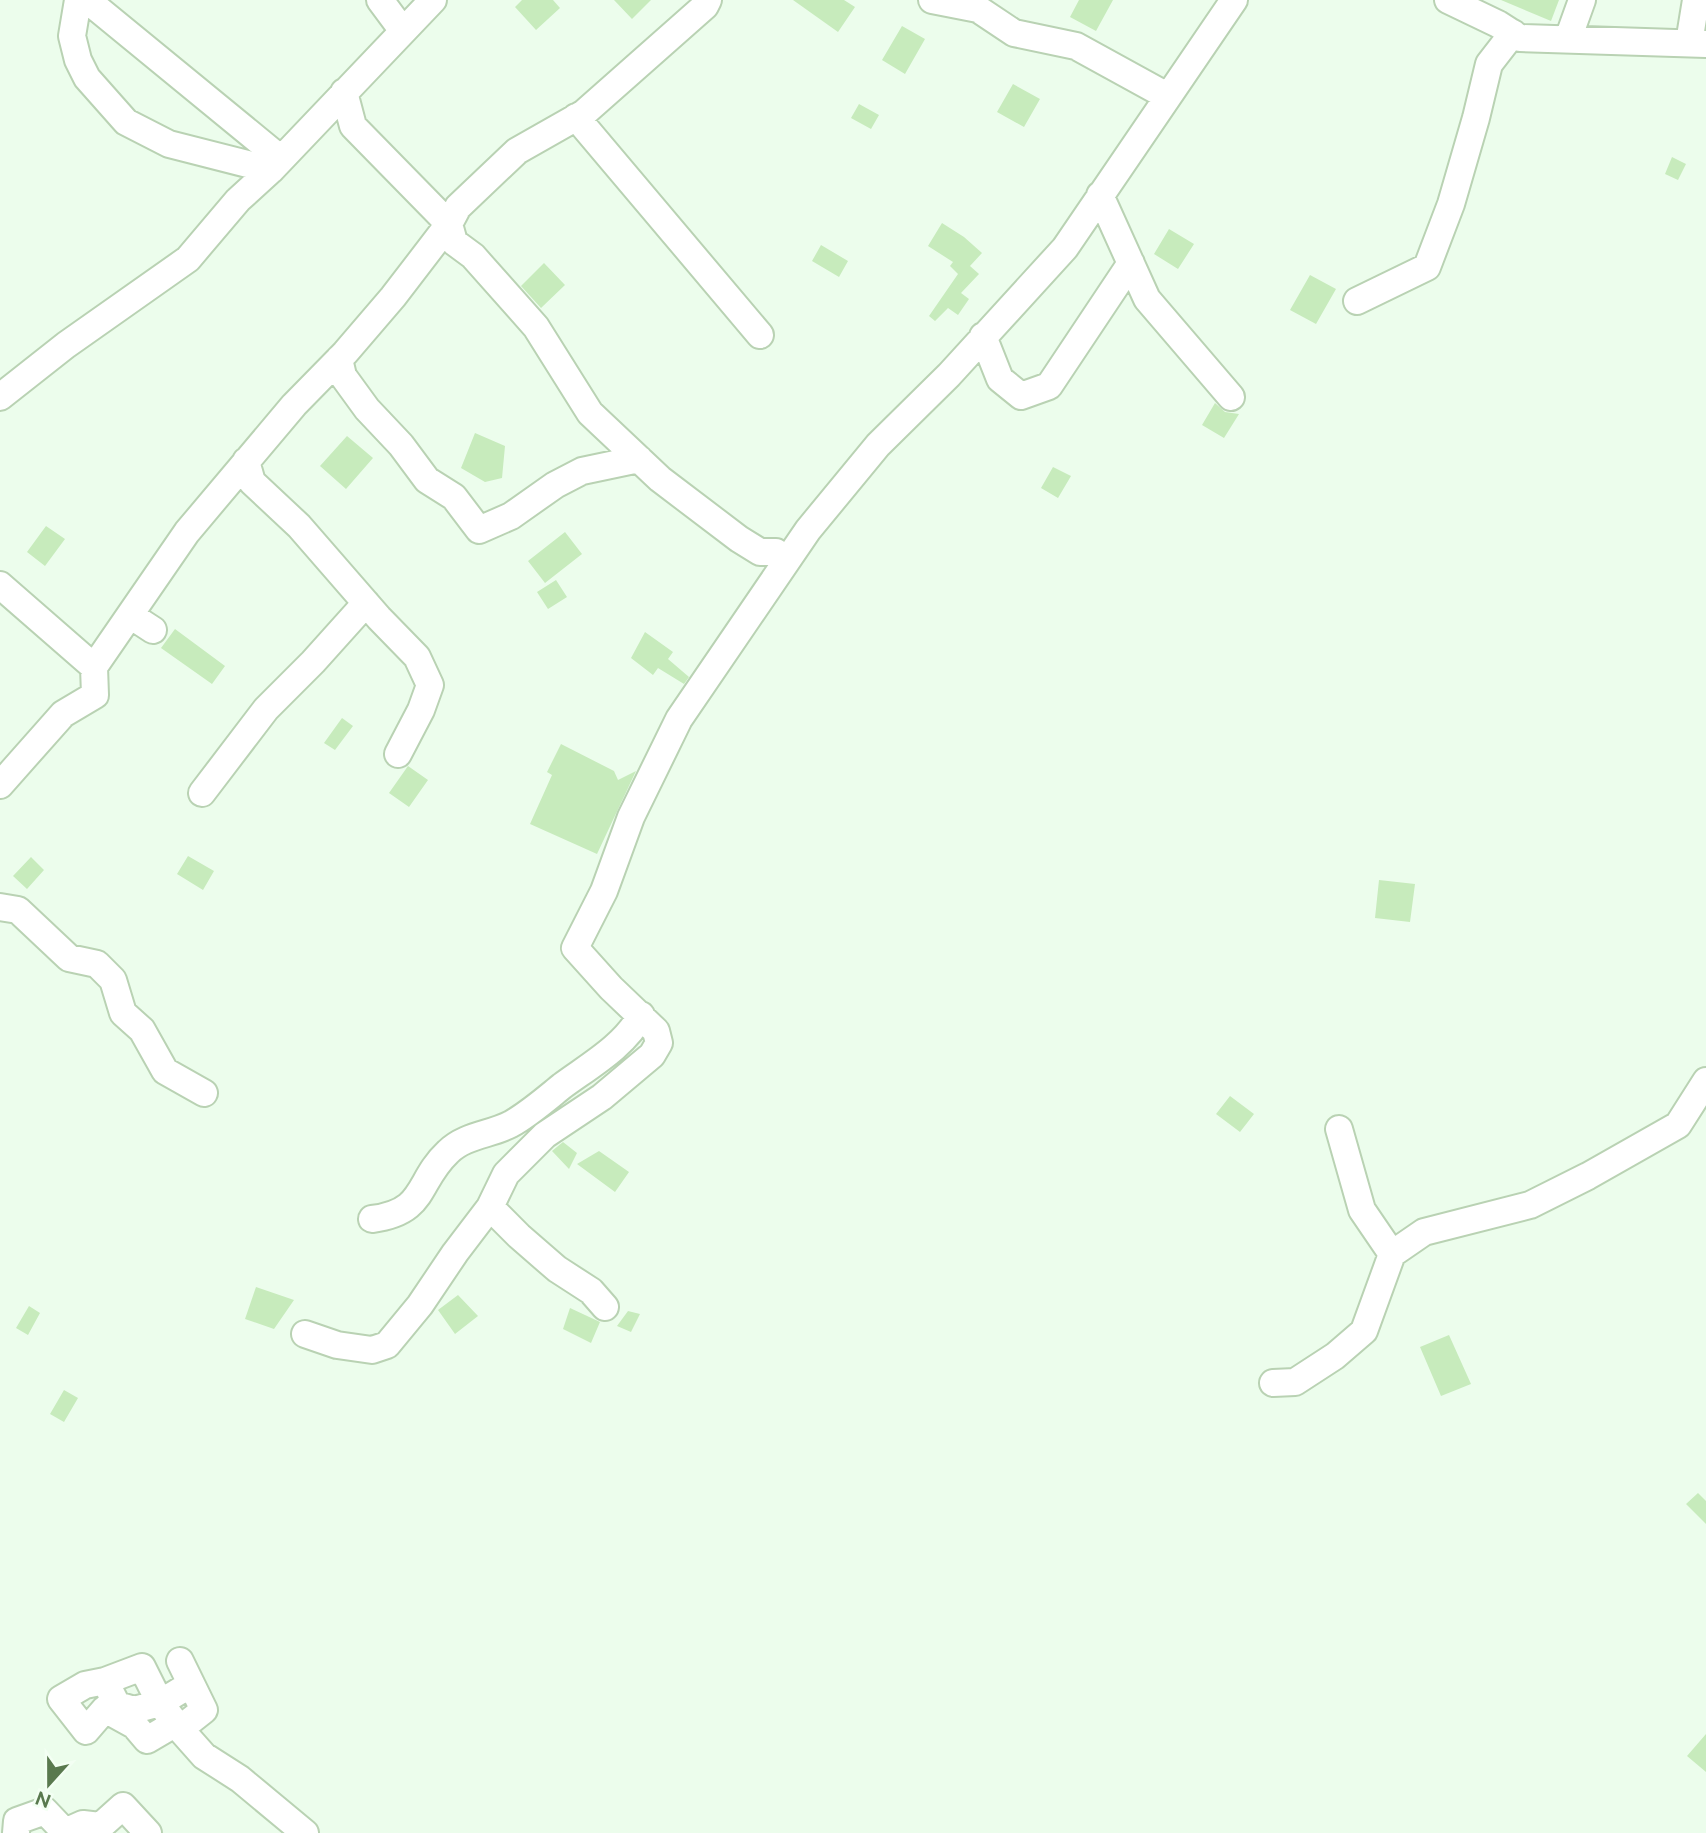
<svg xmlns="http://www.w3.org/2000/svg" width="1706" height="1833" font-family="Raleway,sans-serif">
	<rect width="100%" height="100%" fill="#ecfdec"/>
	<path fill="#c7ebbc" d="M522,0H553L560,8L536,30L515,7Z
		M614,0H651L632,19Z
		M793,0H844L855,7L838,32Z
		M1079,0H1113L1096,31L1070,17Z
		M1501,0H1559L1551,21Z
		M902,26L925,39L905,74L882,60Z
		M1013,84L1040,99L1024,127L997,112Z
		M859,104L879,115L871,129L851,118Z
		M1672,157L1686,164L1678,180L1665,174Z
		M942,223L964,237L982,253L970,266L979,274L961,293L969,299L958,315L948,308L935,321L929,316L958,274L950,266L953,262L928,246Z
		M1169,229L1194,244L1178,269L1154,254Z
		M821,245L848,261L839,277L812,261Z
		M544,263L565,285L541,308L521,286Z
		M1310,275L1336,289L1316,324L1290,310Z
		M1215,403L1225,412L1239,414L1224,438L1202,425Z
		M475,433L505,446L502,478L485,482L461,468Z
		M347,436L373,458L346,489L320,466Z
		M1053,467L1071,476L1058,498L1041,488Z
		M46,526L65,539L45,566L27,552Z
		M565,532L582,554L545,583L528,561Z
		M556,580L567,597L548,609L537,592Z
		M175,629L225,666L212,684L161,648Z
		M645,632L673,652L668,659L689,677L684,684L658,668L653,675L631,658Z
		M342,718L353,726L335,750L324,743Z
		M561,744L614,771L618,780L636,771L597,854L530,824L552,775L547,772Z
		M408,766L428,780L409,807L389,793Z
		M188,856L214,871L203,890L177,874Z
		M31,857L44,870L27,889L13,876Z
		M1379,880L1415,884L1410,922L1375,918Z
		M1230,1096L1254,1114L1240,1132L1216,1114Z
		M563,1142L577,1153L569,1169L552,1151Z
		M599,1151L629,1172L615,1192L577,1164Z
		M256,1287L294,1300L274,1329L245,1319Z
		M458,1295L478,1316L455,1334L438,1310Z
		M29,1306L40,1313L28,1335L16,1328Z
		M570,1308L600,1322L591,1343L563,1329Z
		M628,1311L640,1314L631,1332L617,1326Z
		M1449,1335L1471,1384L1441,1396L1420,1347Z
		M64,1390L78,1398L64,1422L50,1414Z
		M1698,1493L1706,1501V1524L1686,1504Z
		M1706,1734V1772L1687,1756Z"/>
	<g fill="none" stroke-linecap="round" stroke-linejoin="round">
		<g stroke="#b9d2b3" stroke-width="30">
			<path id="minor" d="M78,0L72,36L78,60L87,78L126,122L169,144L271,170
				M87,0L281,159
				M380,0L403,31
				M932,0L978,9L1014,33L1076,46L1167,96
				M1448,0L1498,24L1520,38L1706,44
				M1568,39L1582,0
				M1689,43L1696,0
				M344,92L353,126L449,224L454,242L473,256L536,327L590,413L660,479L739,539L760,552H776
				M576,117L760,335
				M1100,195L1147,299L1231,397
				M1357,301L1427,267L1451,204L1476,118L1489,64L1513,33
				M983,336L1000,379L1021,396L1049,386L1131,263
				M339,359L343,376L367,409L401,445L427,480L454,497L479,530L511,516L555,485L582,471L639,459
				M0,397L66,345L188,259L238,200L271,170L433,0
				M246,461L252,482L299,526L379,618L417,657L430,685L421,710L398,754
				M0,585L94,667
				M130,615L153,630
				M0,785L63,714L95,695L94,667L187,532L294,405L345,353L393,297L449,224L458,207L517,151L584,113L705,6L708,0
				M202,793L266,709L313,662L366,603
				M0,907L18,910L69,958L97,964L113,980L123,1013L142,1030L165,1071L204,1093
				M1339,1129L1362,1210L1392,1254L1424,1232L1530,1205L1588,1176L1678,1125L1706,1081
				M490,1207L519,1236L557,1269L591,1291L605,1307
				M372,1219C427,1212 416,1182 448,1152C465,1135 490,1135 511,1124C529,1114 546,1099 562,1086C589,1066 625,1046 641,1015
				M305,1334L337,1345L372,1350L387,1345L420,1305L455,1253L490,1207L506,1174L545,1135L602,1097L652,1055L659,1043L656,1031L611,988L575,948L604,891L631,817L679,719L808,530L878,445L949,375L1065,248L1234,0
				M1273,1383L1295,1382L1335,1356L1364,1331L1392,1254
				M180,1661L204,1710L180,1729L160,1703L191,1684
				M142,1667L160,1703L134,1710L117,1705L105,1681Z
				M105,1681L85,1685L61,1699L86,1731L105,1709L134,1725
				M124,1713L147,1740L176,1723
				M180,1729L204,1756L240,1779L305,1833
				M16,1833L17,1821L45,1811L65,1832L83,1824L100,1826
				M93,1833L123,1806L148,1833"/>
		</g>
		<use href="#minor" stroke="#fff" stroke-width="26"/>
	</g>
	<g transform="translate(49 1784) rotate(201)" stroke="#f3fff3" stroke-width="5" paint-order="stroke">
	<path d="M0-5L12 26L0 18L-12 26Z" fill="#59794e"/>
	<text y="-10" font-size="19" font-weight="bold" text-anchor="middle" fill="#59794e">N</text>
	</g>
</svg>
